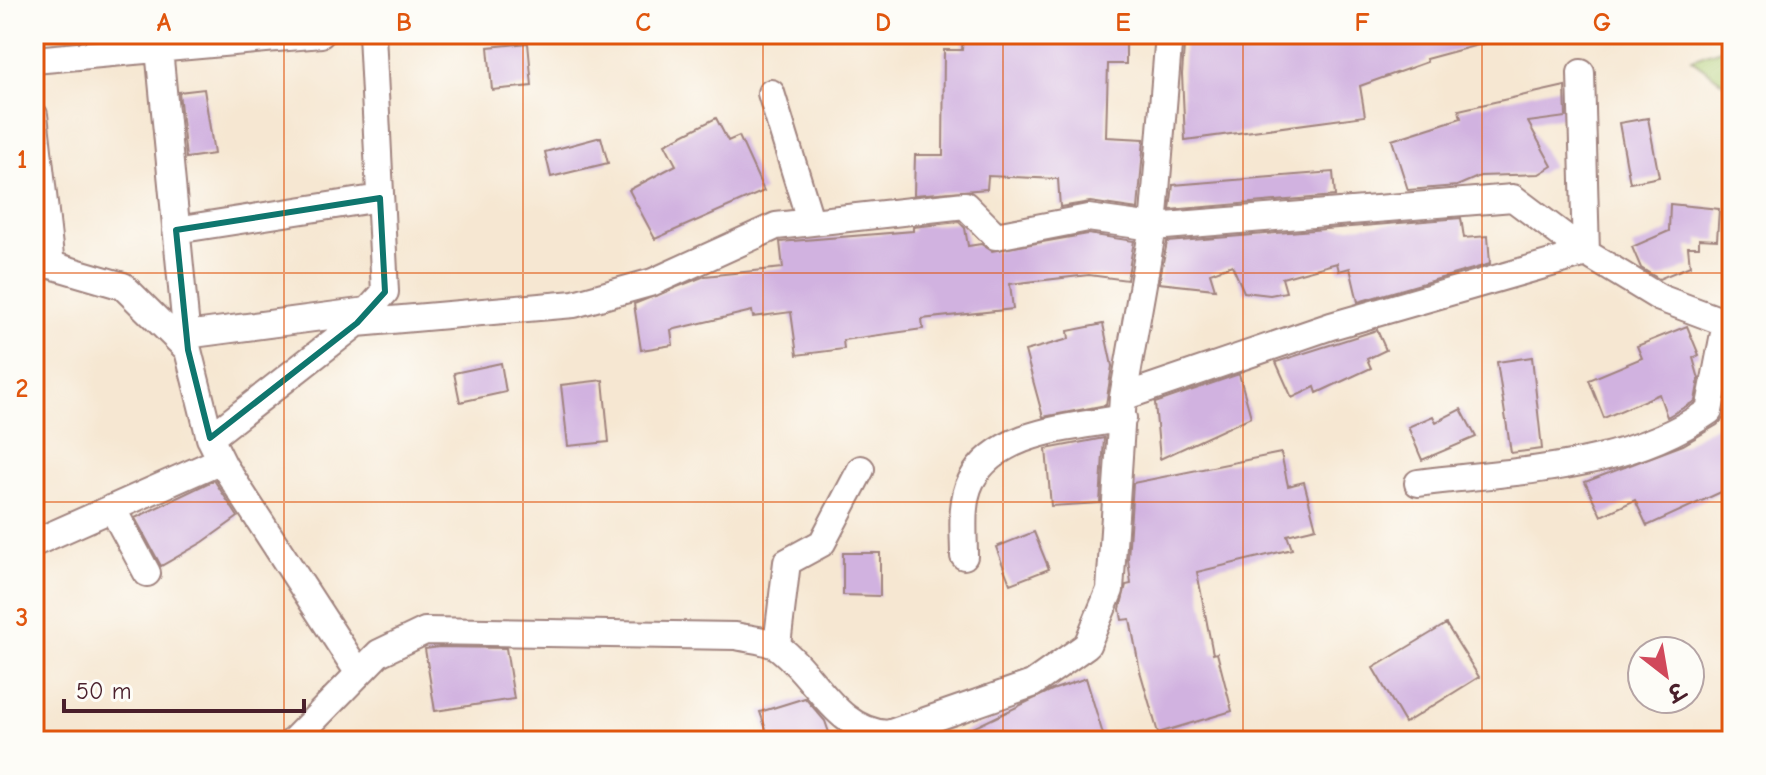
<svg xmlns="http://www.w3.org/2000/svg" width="1766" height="775" font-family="'Comic Neue','Playpen Sans Deva',sans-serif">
	<rect width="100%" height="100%" fill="#fdfcf7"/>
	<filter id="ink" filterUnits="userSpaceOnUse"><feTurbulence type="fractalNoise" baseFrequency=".0125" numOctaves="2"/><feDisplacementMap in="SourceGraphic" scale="16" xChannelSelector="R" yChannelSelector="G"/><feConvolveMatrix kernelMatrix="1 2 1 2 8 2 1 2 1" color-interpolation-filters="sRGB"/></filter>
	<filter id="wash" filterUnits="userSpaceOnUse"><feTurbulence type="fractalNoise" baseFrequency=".006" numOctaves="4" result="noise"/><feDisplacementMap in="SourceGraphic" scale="32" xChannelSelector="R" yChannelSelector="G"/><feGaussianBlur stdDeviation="1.8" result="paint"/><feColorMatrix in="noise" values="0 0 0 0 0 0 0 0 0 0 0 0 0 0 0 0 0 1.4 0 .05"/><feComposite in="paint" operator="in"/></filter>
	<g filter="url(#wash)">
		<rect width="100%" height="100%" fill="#f6e7d2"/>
		<path fill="#afcc73" stroke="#7c764f" stroke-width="2" d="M1732,45V89L1691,59Z"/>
		<g id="blocks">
			<path fill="#d1b2e0" d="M963,34H1126V64H1108L1106,137L1144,139L1138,209L1090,202L1060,207L1058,179L988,176L987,189L914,195L915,155H943L944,50H962Z
				M1185,34H1382L1384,43L1410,34H1488L1489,42L1426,59L1427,62L1360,86L1365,116L1185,140L1182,74Z
				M528,43L532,86L492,90L488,47Z
				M1565,86L1566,117L1528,122L1552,166L1539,174L1480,176L1457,186L1408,190L1392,140L1461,118L1459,110Z
				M204,89L214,154L186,158L179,92Z
				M716,118L728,141L739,136L764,191L655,239L629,190L676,165L665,144Z
				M1648,118L1659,177L1630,183L1619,123Z
				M601,137L608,163L551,177L545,152Z
				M1333,172L1335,196L1170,210L1173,185Z
				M1670,204L1719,209L1717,240L1699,239V247H1688L1690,266L1659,279L1641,268L1632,247L1669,231Z
				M1461,218L1464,238L1488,236L1490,264L1358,302L1350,268L1339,271L1337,263L1282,278L1286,292L1270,295L1244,292L1232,265L1210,273L1215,289L1159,283L1167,242Z
				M959,222L965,228L968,246L981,244L992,251L1088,234L1134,241L1127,280L1089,275L1010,284L1013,309L922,319L923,329L843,340L844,349L797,355L791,312L753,317L752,311L671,330L673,345L641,350L634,304L705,276L783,268L780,242L913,231V227Z
				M1103,324L1112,366L1106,405L1043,417L1025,351L1069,339L1068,331Z
				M1687,326L1699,355L1693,358L1699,379L1695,401L1667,417L1659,394L1604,418L1589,380L1642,358L1637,346Z
				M1377,330L1386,350L1367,359L1371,368L1317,393L1315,387L1292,398L1276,362Z
				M1532,357L1542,449L1511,453L1497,362Z
				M501,363L506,392L460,402L454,373Z
				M1239,374L1251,417L1160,459L1155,403Z
				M603,380L609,442L568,446L561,385Z
				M1461,409L1476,437L1422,460L1408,427L1433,416L1436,422Z
				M1732,410V487L1647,526L1635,500L1601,516L1585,482L1683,445L1717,425Z
				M1104,438L1100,503L1051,506L1046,449Z
				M1281,453L1288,486L1304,482L1316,528L1287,535L1292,549L1197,572L1213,654L1217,653L1232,711L1158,733L1140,671L1130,619L1122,620L1120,609L1126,585L1131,584L1128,559L1133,483Z
				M214,480L238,517L203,542L161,566L135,518Z
				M1034,532L1049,569L1010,584L996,547Z
				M843,553H880V596L843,595Z
				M1446,624L1479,677L1405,723L1373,668Z
				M439,647L506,648L514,699L435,711L425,649Z
				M1086,678L1105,741H946L1052,690Z
				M805,698L825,721L832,741H770L760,712Z"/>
		</g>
	</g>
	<g filter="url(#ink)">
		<use href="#blocks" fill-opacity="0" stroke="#a0837e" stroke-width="2"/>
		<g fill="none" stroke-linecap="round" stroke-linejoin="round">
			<g stroke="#a0837e" stroke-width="30">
				<path id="street" d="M159,49L188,350
					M34,60L321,34
					M771,93L810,220
					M34,115L51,265
					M176,230L380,198
					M34,265H51L123,286L188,350L210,438L357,323L385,292L372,34
					M357,323L574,304L653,282L776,226L965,205L996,236L1088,218L1153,227L1513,198L1586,253L1660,298L1732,325
					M186,335L367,311
					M1123,397L1331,326L1586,253L1581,73
					M210,438L224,466L358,672
					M1418,483C1517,470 1625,470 1709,411L1726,323
					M112,508L147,573
					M34,543L221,460
					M964,556C964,533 960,503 971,481C997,430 1073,428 1123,418
					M777,645L787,562L822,543L861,469
					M293,741L379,653L425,631L736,636C748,639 768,640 778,647C816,675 835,731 888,734L1032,684L1087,645L1110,590L1123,397L1153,227L1169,34"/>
			</g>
			<use href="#street" stroke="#fff" stroke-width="26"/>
		</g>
	</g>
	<path fill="none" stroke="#0f766e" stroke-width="6" stroke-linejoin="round" d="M380,198L385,292L357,323L210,438L188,350L176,230Z"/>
	<path fill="none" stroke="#e0560e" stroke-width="2" stroke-opacity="0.55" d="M284,34V741M523,34V741M763,34V741M1003,34V741M1243,34V741M1482,34V741M34,273H1732M34,502H1732"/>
	<rect width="1766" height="775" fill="none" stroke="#fdfcf7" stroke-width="88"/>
	<g transform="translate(1666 675) rotate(149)"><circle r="38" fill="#fdfcf7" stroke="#b5a4a5" stroke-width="2"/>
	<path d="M0-6L14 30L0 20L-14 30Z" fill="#d1495b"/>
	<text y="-12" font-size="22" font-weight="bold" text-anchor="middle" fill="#4a1f2b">उ</text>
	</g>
	<path d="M64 699v12h240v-12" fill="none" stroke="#4a1f2b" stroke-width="4"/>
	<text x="76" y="699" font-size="24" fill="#4a1f2b" stroke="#fdfcf7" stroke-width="6" paint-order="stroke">50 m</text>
	<rect x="44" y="44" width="1678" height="687" fill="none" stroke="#e0560e" stroke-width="3"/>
	<g font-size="26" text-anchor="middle" font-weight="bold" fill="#e0560e">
		<text x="164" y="31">A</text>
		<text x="404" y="31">B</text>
		<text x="643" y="31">C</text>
		<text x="883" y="31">D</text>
		<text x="1123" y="31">E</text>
		<text x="1362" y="31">F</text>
		<text x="1602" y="31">G</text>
		<text x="22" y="168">1</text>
		<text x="22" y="397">2</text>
		<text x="22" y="626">3</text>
	</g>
</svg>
